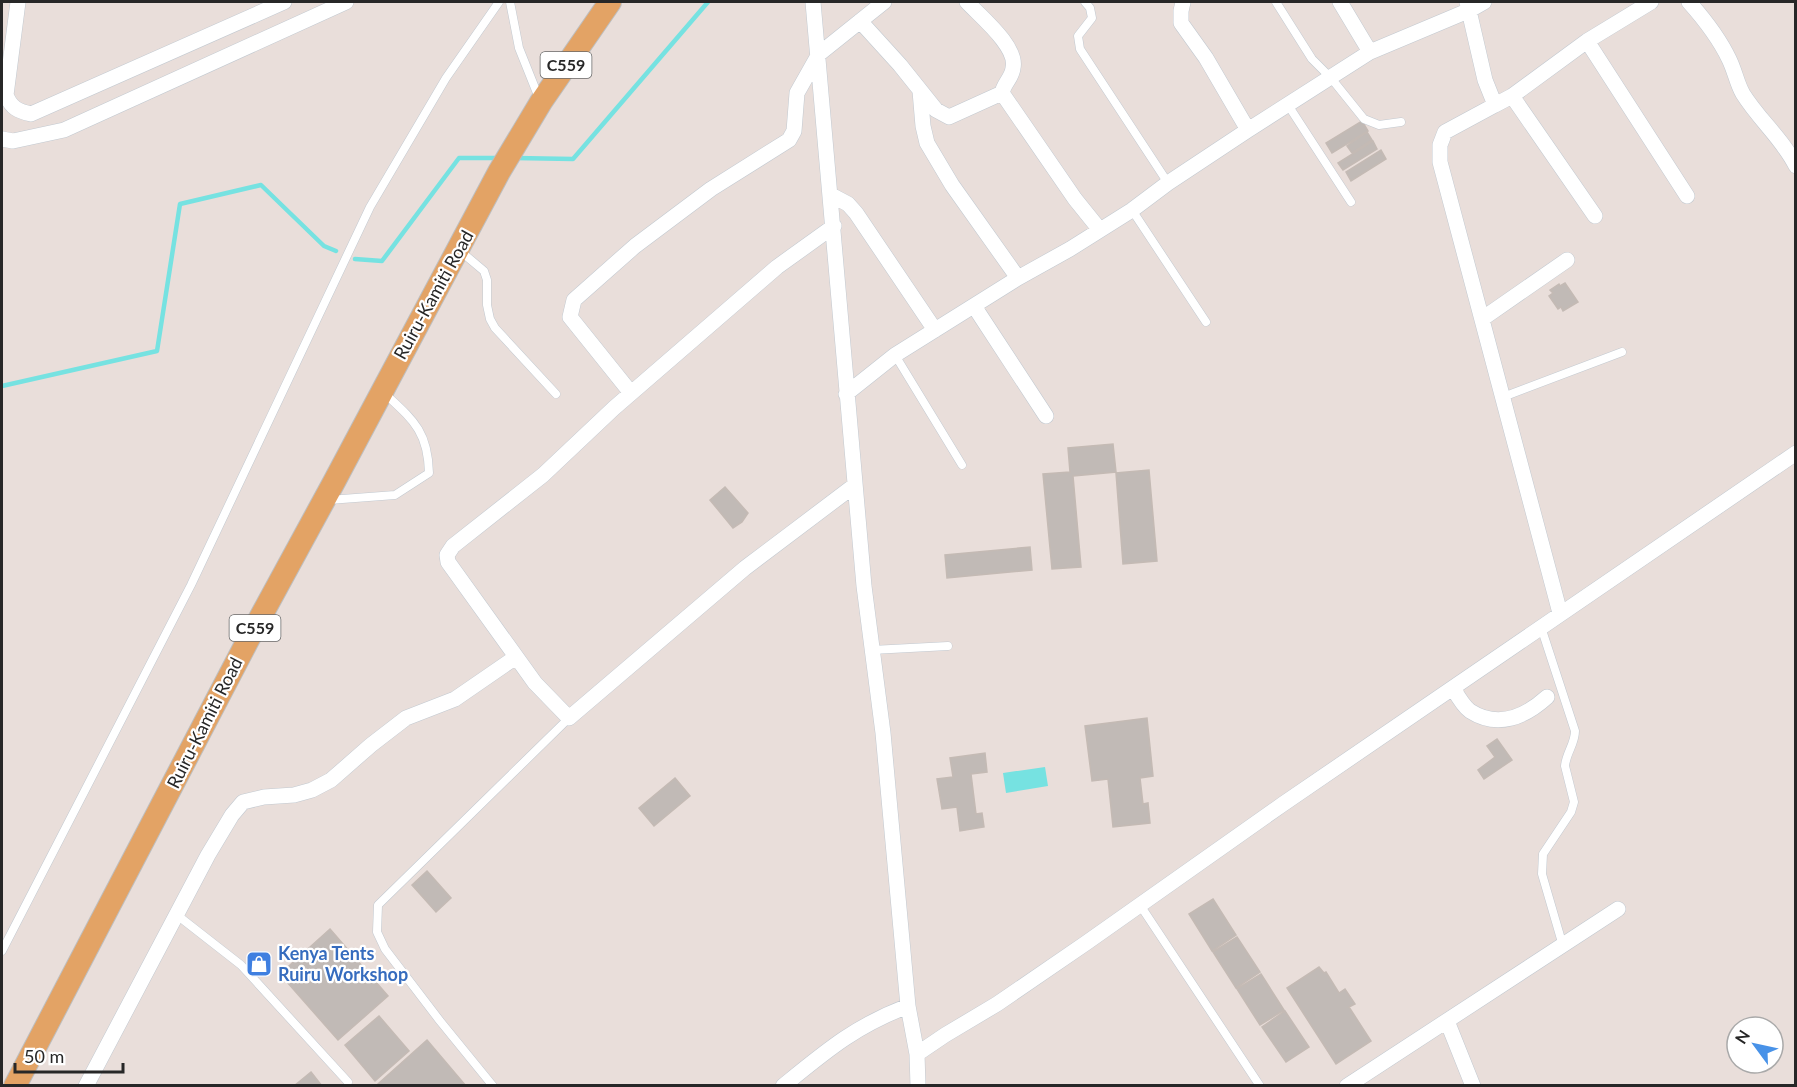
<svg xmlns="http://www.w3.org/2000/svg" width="1797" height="1087" font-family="Lato,sans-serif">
	<rect width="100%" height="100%" fill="#e9deda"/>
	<path fill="#76e2e1" d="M1045,767L1048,786L1006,793L1003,773Z"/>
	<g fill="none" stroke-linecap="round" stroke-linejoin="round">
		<path stroke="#76e2e1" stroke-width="4.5" d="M515,158L573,159L708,2
			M355,259L382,261L459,158H498
			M2,386L157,351L180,204L261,185L324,246L336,251"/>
	</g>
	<path fill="#c1bab6" stroke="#c4bab4" stroke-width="1.5" d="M1362,121L1368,131L1332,153L1326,143Z
		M1367,132L1372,140L1352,153L1347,146Z
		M1373,141L1377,149L1343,170L1338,163Z
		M1381,150L1386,159L1351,181L1346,172Z
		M1565,283L1578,302L1563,311L1561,307L1558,309L1549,296L1553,293L1550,290L1559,284L1560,286Z
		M1113,444L1116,472L1073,476L1081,567L1052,569L1043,474L1070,472L1068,448Z
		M1149,470L1157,561L1123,564L1116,473Z
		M725,487L748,513L742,522L733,528L710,500Z
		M1030,547L1032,570L947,578L945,555Z
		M1147,718L1153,776L1140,778L1143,804L1148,803L1150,823L1113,827L1108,779L1092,781L1085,726Z
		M1497,739L1512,760L1484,779L1478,770L1495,757L1487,746Z
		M985,753L987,772L971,774L976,814L982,813L984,827L960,831L957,807L942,809L937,779L953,777L950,758Z
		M675,778L690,796L654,826L639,808Z
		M427,871L451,898L436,912L412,885Z
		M1213,899L1236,935L1212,951L1189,914Z
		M330,929L388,996L338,1040L280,974Z
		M1237,937L1260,972L1236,988L1213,952Z
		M1319,967L1324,973L1326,972L1339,993L1345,989L1355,1004L1349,1007L1371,1041L1336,1064L1287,988Z
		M1261,974L1284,1010L1260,1025L1237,989Z
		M1285,1011L1309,1047L1286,1062L1262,1027Z
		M379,1016L409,1051L375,1081L345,1045Z
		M427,1040L466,1086H379L378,1084Z
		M311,1072L322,1086H294Z"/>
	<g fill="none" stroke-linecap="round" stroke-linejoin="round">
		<g stroke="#c2c9d0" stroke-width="9">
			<path id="service" d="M510,2L519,48L539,98
				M1085,2L1090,8L1092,18L1078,36L1080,49L1168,183
				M1276,2L1312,59L1331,78L1364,119L1379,125L1401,122
				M1288,105L1351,202
				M1132,210L1206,322
				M459,250L484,271L487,280V305L490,319L495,328L556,394
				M895,355L962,465
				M1503,397L1622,352
				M329,500L395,495L429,473C428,430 412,419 383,392
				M1541,627L1575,731C1575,744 1566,753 1565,766L1574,802L1571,812L1543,854L1542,874L1563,946
				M872,650L948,646
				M1140,905L1260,1086
				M177,915L241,965L348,1082
				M2,951L191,585L370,207L446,78L499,2
				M493,1086L440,1021L385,949L377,932L378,905L569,718"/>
		</g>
		<g stroke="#c2c9d0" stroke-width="16">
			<path id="minor" d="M18,2L6,95C11,108 18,111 31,114L284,2
				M813,2L864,586L883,733L908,1006L917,1054L918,1086
				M967,2C981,17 1018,47 1013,68C1012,78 1004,83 1002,93L1075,199L1100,230
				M1183,2L1181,11V23L1206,58L1248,130
				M1340,2L1370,52
				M1467,2L1485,80L1495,105L1445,132L1440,145V162L1560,613
				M1689,2C1705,20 1719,38 1729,59C1735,71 1737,84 1743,94C1760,121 1782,138 1796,166
				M860,21L900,65L936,110L949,117L1002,93
				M1587,41L1687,196
				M920,91L923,126L927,143L952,185L1018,278
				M1512,96L1595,216
				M1495,105L1512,96L1587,41L1651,2
				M2,139L13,141L64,130L346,2
				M831,195L848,204L856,213L935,330
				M834,226L777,267L614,408L543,475L453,546L447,555L448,562L535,683L569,718L745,568L855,485
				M974,306L1046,416
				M1482,319L1567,260
				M631,393L570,317L574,300L635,246L711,189L789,140L794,131L797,93L819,54L884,2
				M846,394L895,355L1018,278L1070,249L1132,210L1168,183L1248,130L1370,52L1470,10L1484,2
				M1453,688C1457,695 1463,706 1470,711C1498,729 1525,717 1547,697
				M1447,1021L1473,1086
				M917,1054L945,1035L997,1004L1086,943L1283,804L1796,453
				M86,1086L208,855L232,815L243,802L264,797L294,795L312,790L331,780L371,745L406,718L455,699L516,657
				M783,1086C826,1051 855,1026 908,1006
				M1347,1086L1618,909"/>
		</g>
		<g stroke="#bebebe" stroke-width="24">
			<path id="primary" d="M15,1086L248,640L334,482L499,172L541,102L610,2"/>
		</g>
		<use href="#service" stroke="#fff" stroke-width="8"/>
		<use href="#minor" stroke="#fff" stroke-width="15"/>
		<use href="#primary" stroke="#e3a365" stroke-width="22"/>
	</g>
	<defs>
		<g id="shop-square" transform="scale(1.35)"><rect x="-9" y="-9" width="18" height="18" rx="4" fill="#3f7fe0" stroke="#fff"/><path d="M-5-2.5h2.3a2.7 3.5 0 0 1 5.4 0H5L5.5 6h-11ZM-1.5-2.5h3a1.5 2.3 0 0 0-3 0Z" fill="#fff"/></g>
	</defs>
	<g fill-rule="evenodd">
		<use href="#shop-square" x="259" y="964"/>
	</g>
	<g text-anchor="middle" stroke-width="4.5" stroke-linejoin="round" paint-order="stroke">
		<g fill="#fff" stroke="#686868" stroke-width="1.5">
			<rect x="540.5" y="52" width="51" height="26" rx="4.5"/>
			<rect x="229.5" y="615" width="51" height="26" rx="4.5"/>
		</g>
		<g font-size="16" font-weight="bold" fill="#272727">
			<text x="566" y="71">C559</text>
			<text x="255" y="634">C559</text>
		</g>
		<g font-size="18" fill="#272727" stroke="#fff">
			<text transform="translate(434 295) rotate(-61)" y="6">Ruiru-Kamiti Road</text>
			<text transform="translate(205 723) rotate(-63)" y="6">Ruiru-Kamiti Road</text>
		</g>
		<g font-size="18" font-weight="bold" fill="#366cbe" stroke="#fff" text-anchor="start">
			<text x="278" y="960">Kenya Tents<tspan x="278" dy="21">Ruiru Workshop</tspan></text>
		</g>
	</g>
	<rect width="1797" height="1087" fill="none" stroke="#272727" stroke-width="6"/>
	<g transform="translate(1755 1045) rotate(303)"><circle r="28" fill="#ffffff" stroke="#a9a9a9" stroke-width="1.5"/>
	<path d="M0-4.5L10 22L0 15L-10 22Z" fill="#4892e8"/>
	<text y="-9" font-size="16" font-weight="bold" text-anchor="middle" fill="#272727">N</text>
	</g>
	<path d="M15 1063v9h108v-9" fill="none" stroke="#272727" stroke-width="3"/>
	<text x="24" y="1063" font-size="18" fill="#272727" stroke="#ffffff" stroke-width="4.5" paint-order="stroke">50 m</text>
</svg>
